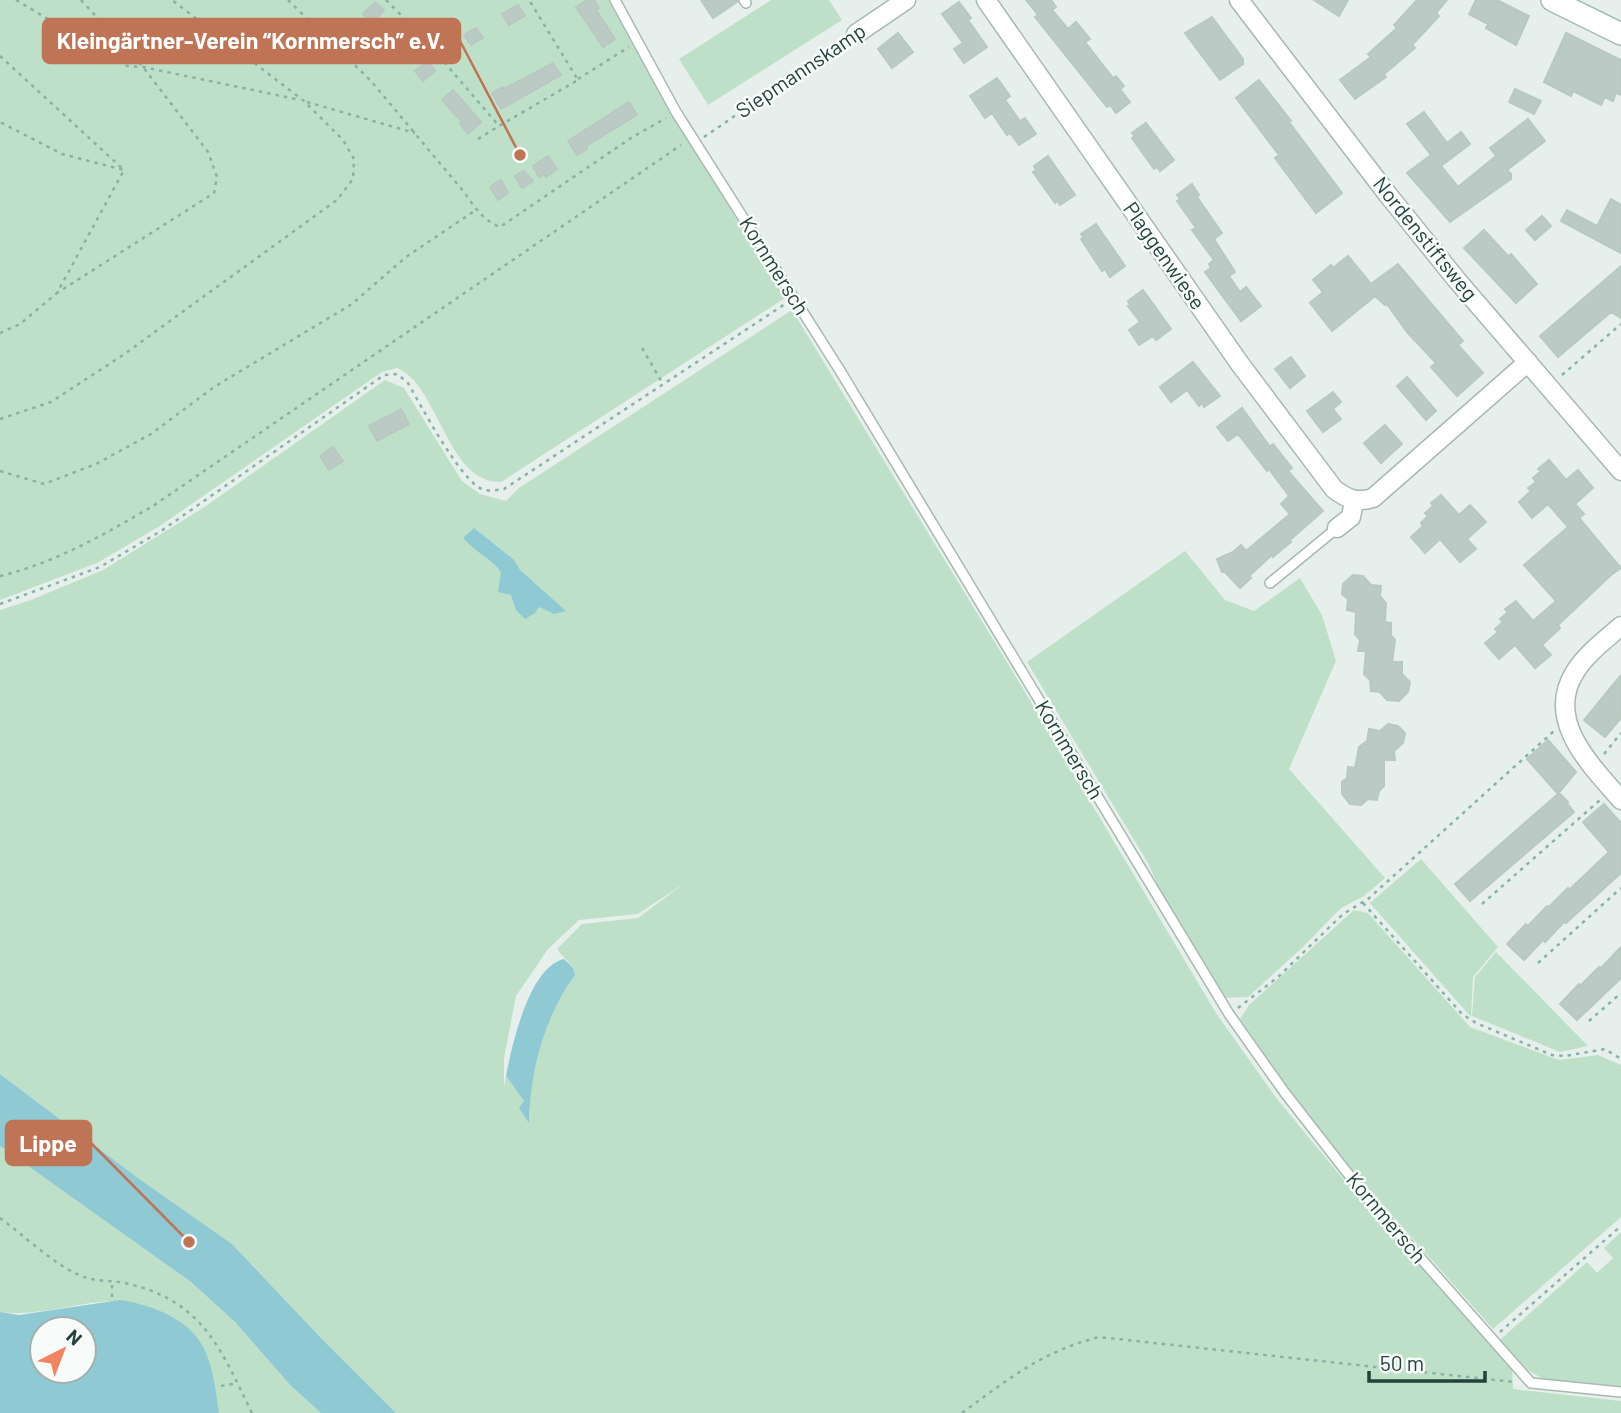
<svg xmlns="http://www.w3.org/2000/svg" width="1621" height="1413" font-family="Barlow,sans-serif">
	<rect width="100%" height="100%" fill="#e6efeb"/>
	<path fill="#bfe0c8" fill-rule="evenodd" d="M0,0H612L696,153L785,298L501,482C447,484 439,385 397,368L382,372L160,526L97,563L0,600Z
		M771,0H829L842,20L708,105L679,59Z
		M792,310L1013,672L1216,1013L1277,1099L1358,1197L1512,1366L1513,1389L1621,1401V1413H396L321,1338L232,1244L138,1178L0,1074V610L31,600L103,570L206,506L385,380L404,388L462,481L480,494L506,501L519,488ZM685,883L638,918L582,924L557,949L573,968L575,975C551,1008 536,1049 530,1089C529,1099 530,1112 529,1121L520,1108L524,1101L506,1076L504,1087V1058L516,996L548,949L579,920L638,914Z
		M1185,551L1225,600L1254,611L1300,578L1322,615L1336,661L1289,769L1385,878L1364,896L1341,908L1303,947L1248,997L1225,998L1161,892L1148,863L1027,662Z
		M1421,859L1498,947L1473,977L1471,1017L1370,903Z
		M1354,910L1368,913L1470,1027L1559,1060L1598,1055L1621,1065V1217L1493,1329L1321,1135L1240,1019L1249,1005Z
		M1496,952L1588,1046L1560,1052L1472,1016L1475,977Z
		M0,1146L191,1282L235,1322L291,1386L321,1413H219C211,1360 203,1322 145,1307C136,1305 127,1301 118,1301C79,1301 40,1317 0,1312Z
		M1621,1232V1386L1543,1379L1528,1370L1500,1340L1587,1262L1597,1273L1613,1258L1604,1248Z"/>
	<path fill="#8ec9d4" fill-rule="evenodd" d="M474,528L514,560L520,570L566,611L554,614L539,607L535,613L525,619L516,610L511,595L498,592L501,572C490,557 476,553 463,538Z
		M564,959L573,968L575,975C544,1018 530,1070 529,1123L519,1108L524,1101L506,1076C512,1045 529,967 564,959Z
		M0,1074L138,1178L232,1244L321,1338L396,1413H321L291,1386L235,1322L191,1282L0,1146Z
		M120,1300C153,1305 193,1320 206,1353C214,1373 216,1393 219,1413H0V1312L19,1315ZM42,1329H84V1371H42Z"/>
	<path fill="#bbcac4" stroke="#b8c9c2" stroke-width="2" d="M587,0H594L599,8L596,10L615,39L603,47L576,7Z
		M701,0H737V2L713,18Z
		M1026,0H1051L1056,7L1052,10L1068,29L1076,22L1090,39L1085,42L1113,78L1116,76L1124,86L1120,89L1130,102L1116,113L1110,105L1107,107L1035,17L1038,15Z
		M1314,0H1348L1339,16Z
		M1417,0H1447L1436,13L1439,16L1412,45L1415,48L1384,74L1386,77L1355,99L1340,80L1371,57L1368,54L1397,28L1394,25Z
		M1476,0H1497L1529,16L1516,45L1486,28L1488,24L1469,14Z
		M375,2L384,10L373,23L363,14Z
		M959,2L971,18L968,20L987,47L964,63L954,49L963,43L942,14Z
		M518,5L525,16L509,25L502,14Z
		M1212,17L1243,59V64L1220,80L1185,33Z
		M476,28L483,38L471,45L464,35Z
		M898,33L913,52L892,68L878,49Z
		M1566,33L1621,60V95L1616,93L1613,101L1605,97L1601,105L1573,91L1571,96L1544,82Z
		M428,61L435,71L423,81L415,71Z
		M553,63L561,75L501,109L492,93L503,87L504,89Z
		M997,78L1010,96L1005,100L1020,121L1025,118L1036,134L1019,145L1010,133L1007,135L992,113L985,118L970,96Z
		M1259,80L1291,121L1289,122L1342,193L1316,213L1275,158L1279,155L1236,98Z
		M1515,89L1541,101L1534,114L1509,102Z
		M453,90L481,122L468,134L460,124L462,122L442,100Z
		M629,102L637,115L586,146L587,149L577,155L568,141Z
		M1424,112L1447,143L1461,132L1470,144L1441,166L1458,187L1496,156L1490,148L1528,119L1545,141L1507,170L1511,174V179L1450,222L1407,173L1431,155L1407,124Z
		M1146,123L1174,160L1160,171L1157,167L1154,169L1132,138L1135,136L1132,133Z
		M548,156L557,169L546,177L544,174L539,177L533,166Z
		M1048,156L1075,195L1060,205L1057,201L1055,203L1033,172L1036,170L1034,166Z
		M524,171L533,181L522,188L515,176Z
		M501,180L508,193L498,200L490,187Z
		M1192,184L1199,195L1197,197L1222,233L1214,239L1235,272L1229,276L1240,292L1246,287L1261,306L1241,321L1205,272L1211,268L1209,264L1214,260L1192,230L1196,228L1177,201L1180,199L1177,195Z
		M1611,199L1621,205V253L1561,221L1567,210L1597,226Z
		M1542,216L1551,226L1535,240L1526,230Z
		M1096,224L1125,266L1110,277L1105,269L1102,271L1081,239L1084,238L1081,234Z
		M1484,230L1508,256L1511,254L1537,284L1516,303L1464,248Z
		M1348,256L1371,284L1398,264L1463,341L1458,345L1483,373L1457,396L1431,367L1436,363L1407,332L1387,304L1385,305L1375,296L1332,331L1310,303L1323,292L1313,280L1331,265L1333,268Z
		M1621,266V318L1611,312L1558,357L1540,336Z
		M1143,290L1171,329L1156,340L1153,336L1139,345L1129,330L1140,322L1128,306L1130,305L1128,301Z
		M1291,357L1305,376L1290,388L1275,369Z
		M1193,362L1220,396L1204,407L1202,403L1199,406L1187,390L1171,402L1160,387Z
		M1407,377L1436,411L1426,420L1397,386Z
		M1333,392L1341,402L1333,409L1341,419L1323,432L1307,411Z
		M1242,408L1270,447L1273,444L1292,468L1288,471L1323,511L1290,540L1291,542L1273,557L1272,555L1249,576L1251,578L1240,588L1225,572H1222L1217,559L1233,552L1241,545L1246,551L1290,514L1281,504L1289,496L1269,469L1267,471L1238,434L1228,441L1217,427Z
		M401,409L409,424L377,441L369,426Z
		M1385,425L1402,444L1381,463L1364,443Z
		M333,447L343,461L329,470L320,456Z
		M1549,460L1566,480L1578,470L1593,488L1575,504L1584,514L1579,518L1621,568L1611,575L1558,625L1560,628L1542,645L1551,655L1535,668L1515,645L1499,659L1485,643L1498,632L1495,629L1503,622L1500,619L1508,612L1505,609L1516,601L1533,621L1556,601L1524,565L1568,527L1548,504L1532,518L1519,502L1531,491L1528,488L1536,482L1533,478L1541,471L1538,469Z
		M1441,495L1459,515L1470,505L1486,522L1467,539L1476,549L1460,562L1440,539L1425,553L1411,537L1423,526L1421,523L1428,516L1425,513L1433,506L1431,503Z
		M1353,575L1363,576L1371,585L1381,586L1380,596L1386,603L1385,622L1391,623V635L1395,640L1392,662H1402V674L1410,682L1408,692L1399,701L1387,700L1380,692L1371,691L1370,680L1364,674L1366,651H1358L1360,640L1355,634L1356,612L1347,610L1348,599L1342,594L1343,584Z
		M1621,675V718L1605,737L1584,720Z
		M1388,724L1398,726L1405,733L1403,743L1394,751L1395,760H1384V786L1379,791L1377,800L1368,799L1361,805L1350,804L1342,794V782L1347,778L1348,767L1355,768L1359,747L1367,741L1369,729L1380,731Z
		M1548,740L1576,772L1558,794L1527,759Z
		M1559,793L1568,802L1567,803L1574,812L1470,901L1455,884Z
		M1604,804L1621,823V873L1566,923L1564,922L1545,942L1543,940L1524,960L1507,944L1526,924L1528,926L1547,906L1549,907L1568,888L1569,890L1609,852L1583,822Z
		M1621,947V978L1577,1020L1560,1004L1579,984L1580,986L1599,967L1601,968Z"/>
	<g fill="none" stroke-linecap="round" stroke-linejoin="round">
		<g stroke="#a8b8b2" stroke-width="12">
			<path id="service" d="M615,0L676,112L839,369L1229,1014L1285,1093L1363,1193L1531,1383L1621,1392
				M744,0L746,3
				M1270,583L1337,528"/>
		</g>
		<g stroke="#a8b8b2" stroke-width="21">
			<path id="minor" d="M986,0L1240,364L1334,489C1347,499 1357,503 1373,498L1528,362
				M1239,0L1389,196L1456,279L1621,471
				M856,34L906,0
				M1337,528L1351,517L1354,501
				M1621,626C1605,640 1586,654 1575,672C1544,721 1592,766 1621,800"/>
		</g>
		<g stroke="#a4bbb3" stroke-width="24">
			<path id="secondary" d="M1552,0L1621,34"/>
		</g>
		<path stroke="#86b3a5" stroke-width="2.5" stroke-dasharray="3.5 5" stroke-linecap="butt" d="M16,0L127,66L143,67L300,100
			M81,0L143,67L208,152L217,177L214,193L57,293L124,170
			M288,0L371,81L464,192C474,206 483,221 500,227L631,138L666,118
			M386,0L421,35L499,126L578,80L529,0
			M0,56L124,170L62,154L0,122
			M578,79L629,47
			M307,102L415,133
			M704,137L843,42
			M478,139L499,126
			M0,333L20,324L57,293
			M642,348L663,384
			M1562,375L1621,324
			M0,419L51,402L123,355L337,200L353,179L354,159L343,140L304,101L172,0
			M0,471L44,484L96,464L151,434L214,387L352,304L406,257L476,210
			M0,576C55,563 105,534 153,506L681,145
			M0,604L100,567L161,531L384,375L397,374L408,383C421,406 461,481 482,489C489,492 497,490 504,489L785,304
			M1604,754L1621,733
			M1363,903L1462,1014L1476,1023L1552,1055L1565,1056L1605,1049L1621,1059
			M1482,904L1600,800
			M1538,963L1621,888
			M1238,1008L1278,977L1343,914L1368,899L1554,731
			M1589,1021L1621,993
			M0,1218C22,1234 54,1264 77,1274C94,1283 112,1279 129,1284C204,1302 221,1350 252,1413
			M112,1297V1281
			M1500,1332L1621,1226
			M221,1386L237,1383
			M962,1413C1010,1378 1041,1352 1099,1337L1514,1382"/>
		<use href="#service" stroke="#fff" stroke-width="9"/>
		<use href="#minor" stroke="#fff" stroke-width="18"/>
		<use href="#secondary" stroke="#fff" stroke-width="21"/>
	</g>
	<g text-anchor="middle" stroke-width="5" stroke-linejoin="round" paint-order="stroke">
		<g font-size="21" fill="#24423a" stroke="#f7fbf9">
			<text transform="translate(801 71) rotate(-34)" y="7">Siepmannskamp</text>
			<text transform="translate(1425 239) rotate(51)" y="7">Nordenstiftsweg</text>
			<text transform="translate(1164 256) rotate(55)" y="7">Plaggenwiese</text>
			<text transform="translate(774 266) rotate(58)" y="7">Kornmersch</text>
			<text transform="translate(1069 750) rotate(59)" y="7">Kornmersch</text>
			<text transform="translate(1386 1218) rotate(50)" y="7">Kornmersch</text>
		</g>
	</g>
	<path fill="none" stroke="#c07456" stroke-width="2.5" d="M520 155L460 41M189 1242L91 1143"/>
	<g fill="#c07456" stroke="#f7fbf9" stroke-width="2.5">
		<circle cx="520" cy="155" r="7"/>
		<circle cx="189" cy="1242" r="7"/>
	</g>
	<g fill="#c07456" stroke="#c07456" stroke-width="2.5">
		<rect x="43" y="19" width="417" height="44" rx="7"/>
		<rect x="6" y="1121" width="85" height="44" rx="7"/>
	</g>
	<g font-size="23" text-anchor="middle" font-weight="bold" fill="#fff">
		<text x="251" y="49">Kleingärtner-Verein “Kornmersch” e.V.</text>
		<text x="48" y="1152">Lippe</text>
	</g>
	<g transform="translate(63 1350) rotate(42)"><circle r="33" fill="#f7fbf9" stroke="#a3b1ad" stroke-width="2"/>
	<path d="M0-5L12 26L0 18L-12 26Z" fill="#f4845f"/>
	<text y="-10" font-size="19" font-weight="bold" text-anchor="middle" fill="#24423a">N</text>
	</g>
	<path d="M1369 1371v10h116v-10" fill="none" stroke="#24423a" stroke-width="3.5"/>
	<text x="1380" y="1371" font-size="21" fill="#24423a" stroke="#f7fbf9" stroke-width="5" paint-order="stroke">50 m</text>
</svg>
